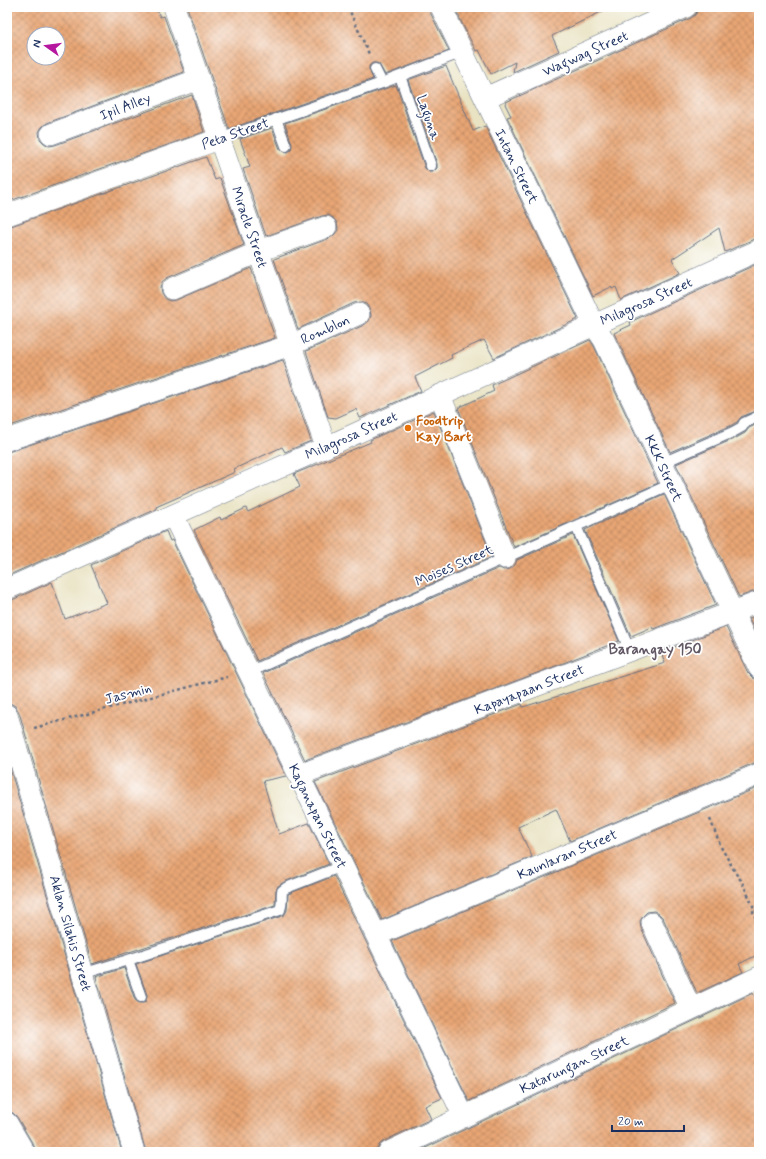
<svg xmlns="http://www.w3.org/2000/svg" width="766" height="1159" font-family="Mynerve,sans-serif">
	<defs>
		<pattern id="building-cross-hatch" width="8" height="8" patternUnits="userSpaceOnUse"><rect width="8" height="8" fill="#e9a674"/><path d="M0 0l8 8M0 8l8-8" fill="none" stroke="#bc8862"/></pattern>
	</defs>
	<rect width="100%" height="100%" fill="#fff"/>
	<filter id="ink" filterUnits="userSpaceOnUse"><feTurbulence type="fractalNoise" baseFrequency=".025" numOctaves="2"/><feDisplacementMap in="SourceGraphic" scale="8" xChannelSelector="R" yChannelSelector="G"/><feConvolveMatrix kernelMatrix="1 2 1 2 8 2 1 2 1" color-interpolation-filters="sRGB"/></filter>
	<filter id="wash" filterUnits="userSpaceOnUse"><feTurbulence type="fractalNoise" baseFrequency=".012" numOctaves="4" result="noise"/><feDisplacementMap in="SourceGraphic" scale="16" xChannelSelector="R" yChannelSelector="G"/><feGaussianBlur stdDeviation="0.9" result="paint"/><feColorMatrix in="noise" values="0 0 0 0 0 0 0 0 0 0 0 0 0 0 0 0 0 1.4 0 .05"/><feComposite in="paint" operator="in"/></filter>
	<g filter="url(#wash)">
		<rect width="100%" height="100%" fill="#e9e3c3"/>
		<g id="blocks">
			<path fill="url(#building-cross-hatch)" fill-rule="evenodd" d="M7,7H156L160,17L164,16L184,72L47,123L42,127L39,132L40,139L44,143L49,146L55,145L192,95L204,132L7,202ZM34,34H58V58H34Z
				M187,7H429L430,12L449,51L385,75L379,64L376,63H372L369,66V69L373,79L229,129Z
				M454,7H611L552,36L559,51L513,72L515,62L491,74L479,50L476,51Z
				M698,7H759V238L754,239L725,252L719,228L672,259L680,273L621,300L616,287L612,289L611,287L593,296L507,117L511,116L505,104L506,102L691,18L696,14Z
				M446,66L473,131L485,126L578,319L494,358L484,340L451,355L452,358L415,377L421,391L360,418L356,409L336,418L328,417L306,351L364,325L369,321L371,316L370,309L366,304L361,302L354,303L298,329L274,259L330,238L335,234L338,230L337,223L333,218L329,215L322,216L266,236L243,169L250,167L240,139L272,128L280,149L285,152H288L291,150L292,144L285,123L396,85L425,168L429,172H433L437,168V164L408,80Z
				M206,157L215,180L220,178L244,245L167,278L162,282L160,287L161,293L165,299L170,301L176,300L251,268L275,338L7,427V227L11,226Z
				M759,263V410L741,417L737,422L730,426L670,452L614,333L631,325L630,322Z
				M590,340L594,346L658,483L514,547L458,408L494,391L492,385Z
				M283,360L311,441L285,452L282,447L234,469L235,472L156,507L157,509L7,576V452L11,451Z
				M434,411L492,557L257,661L194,530L220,517L221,520L246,508L248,512L300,487L294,474L371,442L370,440Z
				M759,423V590L755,591L739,597L676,464L736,438L745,433L749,428Z
				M664,494L716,605L653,629L652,627L631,636L585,530Z
				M166,531L170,541L172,540L286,776L263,781L279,834L309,823L329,864L284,882L278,886L276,890L275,905L92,964L19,712L15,706L10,703H7V601L12,600L52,582L65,619L107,603L91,565Z
				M573,535L619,641L561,664L305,760L263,673L499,568L504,570L510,569L515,565L517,560Z
				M759,615V640L749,619Z
				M726,627L748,673L753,678L759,680V762L754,763L570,841L556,809L518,827L532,857L382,920L315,782L522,704L523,707L665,663L661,652Z
				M7,758L122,1152H36L34,1146L17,1117L13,1113L7,1111Z
				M759,787V954L739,964L743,972L697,993L663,918L659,914L654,911L647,912L643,916L640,921L641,928L675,1003L469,1101L392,941Z
				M334,876L442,1098L425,1106L431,1119L384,1141L379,1145L378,1148L369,1152H146L96,977L124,968L135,1000L139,1003H144L146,1001L147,995L136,964L282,916L285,914L287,910L288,894Z
				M753,993L759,1004V1152H417Z"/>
		</g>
	</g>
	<g filter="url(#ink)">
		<use href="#blocks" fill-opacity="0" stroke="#636e81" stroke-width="1"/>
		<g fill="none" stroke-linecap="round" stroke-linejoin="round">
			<g stroke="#636e81" stroke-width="12">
				<path id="service" d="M375,69L382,83
					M400,76L431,166
					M276,119L286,146
					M219,139L382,83L463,52
					M662,463L733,432L742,427L744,423L759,416
					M576,526L630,651
					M249,672L671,484
					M128,960L280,910C283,903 281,898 282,891L286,888L342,866
					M82,974L128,960L141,997"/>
			</g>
			<g stroke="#636e81" stroke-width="22">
				<path id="minor" d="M174,7L326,447
					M441,7L594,325L604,340L759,668
					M485,98L686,7
					M51,134L199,79
					M7,215L219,139
					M172,289L270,247L326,227
					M440,395L505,558
					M7,440L291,345L359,314
					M173,515L464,1117
					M7,589L326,447L759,250
					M7,715L134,1152
					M299,775L759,602
					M652,923L691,1009
					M376,935L759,774
					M7,1123L24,1152
					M389,1152L759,977"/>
			</g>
			<path stroke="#636e81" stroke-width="2.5" stroke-dasharray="3 3" stroke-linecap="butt" d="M348,7L369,54
				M34,728L227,677
				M710,819L721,847L738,877L741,880L754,908L753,913L759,924"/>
			<use href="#service" stroke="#fff" stroke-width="10"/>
			<use href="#minor" stroke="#fff" stroke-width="21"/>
		</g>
	</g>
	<circle fill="#e8710a" stroke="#fff" stroke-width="1.5" cx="408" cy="428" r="4"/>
	<g text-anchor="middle" stroke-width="3.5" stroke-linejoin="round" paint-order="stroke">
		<g font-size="14" fill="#1b2f5e" stroke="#fff">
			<text transform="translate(585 53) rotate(-24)" y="5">Wagwag Street</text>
			<text transform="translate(125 106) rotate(-21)" y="5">Ipil Alley</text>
			<text transform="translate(429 117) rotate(71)" y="5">Laguna</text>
			<text transform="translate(235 133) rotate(-19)" y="5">Peta Street</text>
			<text transform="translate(517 166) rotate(64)" y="5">Intan Street</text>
			<text transform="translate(250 227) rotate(71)" y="5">Miracle Street</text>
			<text transform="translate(646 301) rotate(-24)" y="5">Milagrosa Street</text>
			<text transform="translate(325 329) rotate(-24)" y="5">Romblon</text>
			<text transform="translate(351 435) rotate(-24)" y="5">Milagrosa Street</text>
			<text transform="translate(664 468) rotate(65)" y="5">KKK Street</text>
			<text transform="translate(454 565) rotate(-24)" y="5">Moises Street</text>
			<text transform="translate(529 689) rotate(-21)" y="5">Kapayapaan Street</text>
			<text transform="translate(128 693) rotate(-15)" y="5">Jasmin</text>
			<text transform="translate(318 816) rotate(64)" y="5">Kaganapan Street</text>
			<text transform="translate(567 854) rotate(-23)" y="5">Kaunlaran Street</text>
			<text transform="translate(71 933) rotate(74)" y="5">Aklan Silahis Street</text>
			<text transform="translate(574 1064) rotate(-25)" y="5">Katarungan Street</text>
		</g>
		<g font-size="14" font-weight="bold" fill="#c56008" stroke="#fff" text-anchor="start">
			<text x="416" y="425">Foodtrip<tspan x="416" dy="16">Kay Bart</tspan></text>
		</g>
		<g font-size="15" font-weight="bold" fill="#635966" stroke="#fff">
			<text x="655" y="654">Barangay 150</text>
		</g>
	</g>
	<rect width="766" height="1159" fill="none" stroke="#fff" stroke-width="24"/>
	<g transform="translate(46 46) rotate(284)"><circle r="19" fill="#ffffff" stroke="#a4acbf"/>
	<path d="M0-3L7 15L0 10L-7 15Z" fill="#b5179e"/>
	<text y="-6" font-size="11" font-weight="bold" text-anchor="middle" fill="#1b2f5e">N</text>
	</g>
	<path d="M612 1125v6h72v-6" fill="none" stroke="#1b2f5e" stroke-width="2"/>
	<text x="618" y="1125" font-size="12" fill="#1b2f5e" stroke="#ffffff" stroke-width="3" paint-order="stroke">20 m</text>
</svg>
